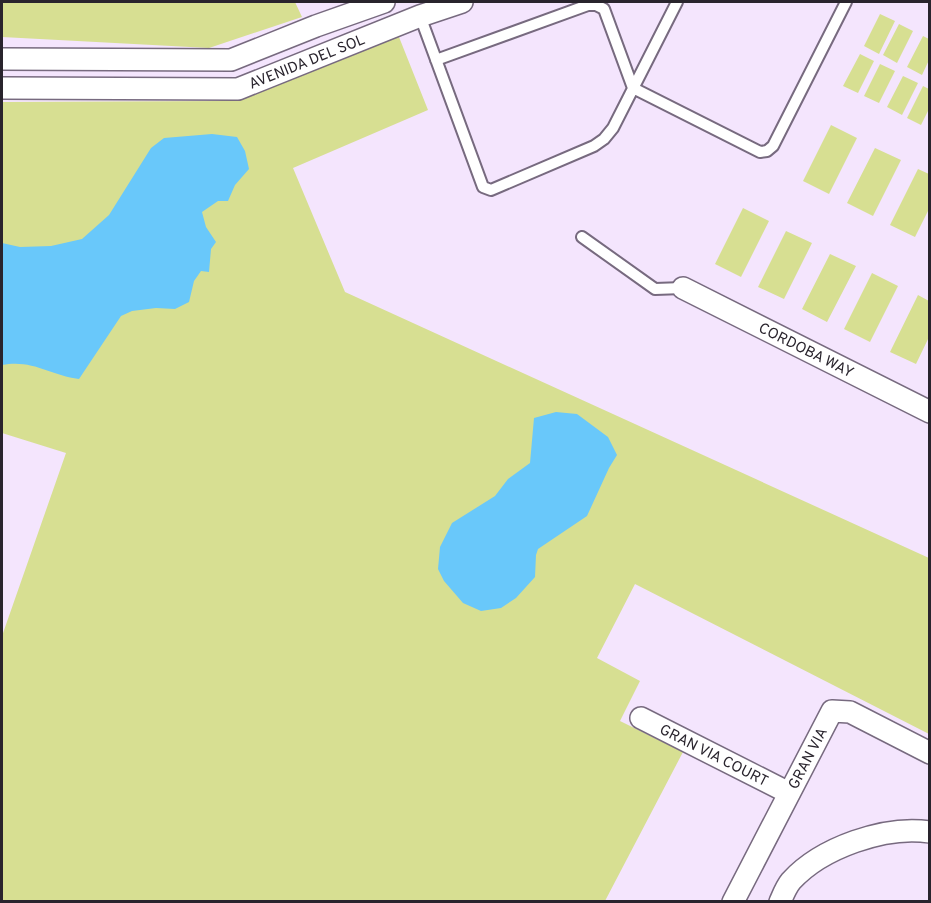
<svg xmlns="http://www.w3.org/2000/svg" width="931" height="903" font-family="Overpass,sans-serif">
	<rect width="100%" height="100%" fill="#f4e5fd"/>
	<path fill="#d7df92" d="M2,2H295L302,17L209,48L2,37Z
		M880,14L895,21L879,54L864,46Z
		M899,24L913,31L897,63L883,55Z
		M923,36L929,39V60L922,75L907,67Z
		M399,37L428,110L293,168L345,292L929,558V734L635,584L597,658L640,681L620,721L683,752L605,901H2V636L66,453L2,433V102L219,101Z
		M860,54L874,61L858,93L843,86Z
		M880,64L895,71L879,103L864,96Z
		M903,76L918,83L902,115L887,107Z
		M923,86L929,89V109L921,125L907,118Z
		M831,125L857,138L829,194L803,181Z
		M875,148L901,160L873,216L847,203Z
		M918,169L929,174V209L915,237L890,225Z
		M743,208L769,221L741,277L715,264Z
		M786,231L812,243L784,299L758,287Z
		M830,254L856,266L827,322L802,309Z
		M872,273L898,286L870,342L844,329Z
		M918,295L929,301V337L916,364L890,352Z"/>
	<path fill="#69c8fa" d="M212,134L237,137L245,151L249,169L235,185L228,201H218L202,212L206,227L216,242L211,249L209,272L201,271L194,281L189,302L175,309L156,308L132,311L121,316L79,379C50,375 32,359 2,365V243L20,247L51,246L82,239L109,215L151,148L164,138Z
		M556,412L577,414L608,437L617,455L609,468L587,516L538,549L536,555L535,577L516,598L501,608L481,611L463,603L444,581L438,569L440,547L452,523L495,496L508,479L530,463L534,418Z"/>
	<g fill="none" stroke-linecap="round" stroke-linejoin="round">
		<g stroke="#776a7f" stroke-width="14">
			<path id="service" d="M420,16L483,187L491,190L594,146L604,139L613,128L677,2
				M436,60L588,5H596L604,9L633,88L760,152L767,151L773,146L846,2
				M582,237L655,289L683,288"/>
		</g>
		<g stroke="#776a7f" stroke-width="24">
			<g id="minor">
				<path d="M2,59L231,60L316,26L384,2"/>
				<path id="s1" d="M2,88L238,89L420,16L462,2"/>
				<path id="s2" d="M683,288L930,412"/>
				<path id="s3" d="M641,718L789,793"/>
				<path id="s4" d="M733,902L832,711L850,712L930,753"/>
				<path d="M780,902C783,895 786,887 791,881C821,848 885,825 930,832"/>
			</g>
		</g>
		<use href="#service" stroke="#fff" stroke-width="10"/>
		<use href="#minor" stroke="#fff" stroke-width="21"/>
	</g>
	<g text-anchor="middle" stroke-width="5" stroke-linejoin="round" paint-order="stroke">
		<g font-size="15" fill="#29242d" stroke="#fff">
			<text dy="5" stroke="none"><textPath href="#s1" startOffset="310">AVENIDA DEL SOL</textPath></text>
			<text dy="5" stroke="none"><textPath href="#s2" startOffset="138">CORDOBA WAY</textPath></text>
			<text dy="5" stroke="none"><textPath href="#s3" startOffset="82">GRAN VIA COURT</textPath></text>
			<text dy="5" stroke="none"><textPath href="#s4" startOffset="162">GRAN VIA</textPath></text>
		</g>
	</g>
	<rect width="931" height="903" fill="none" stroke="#29242d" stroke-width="6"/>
</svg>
